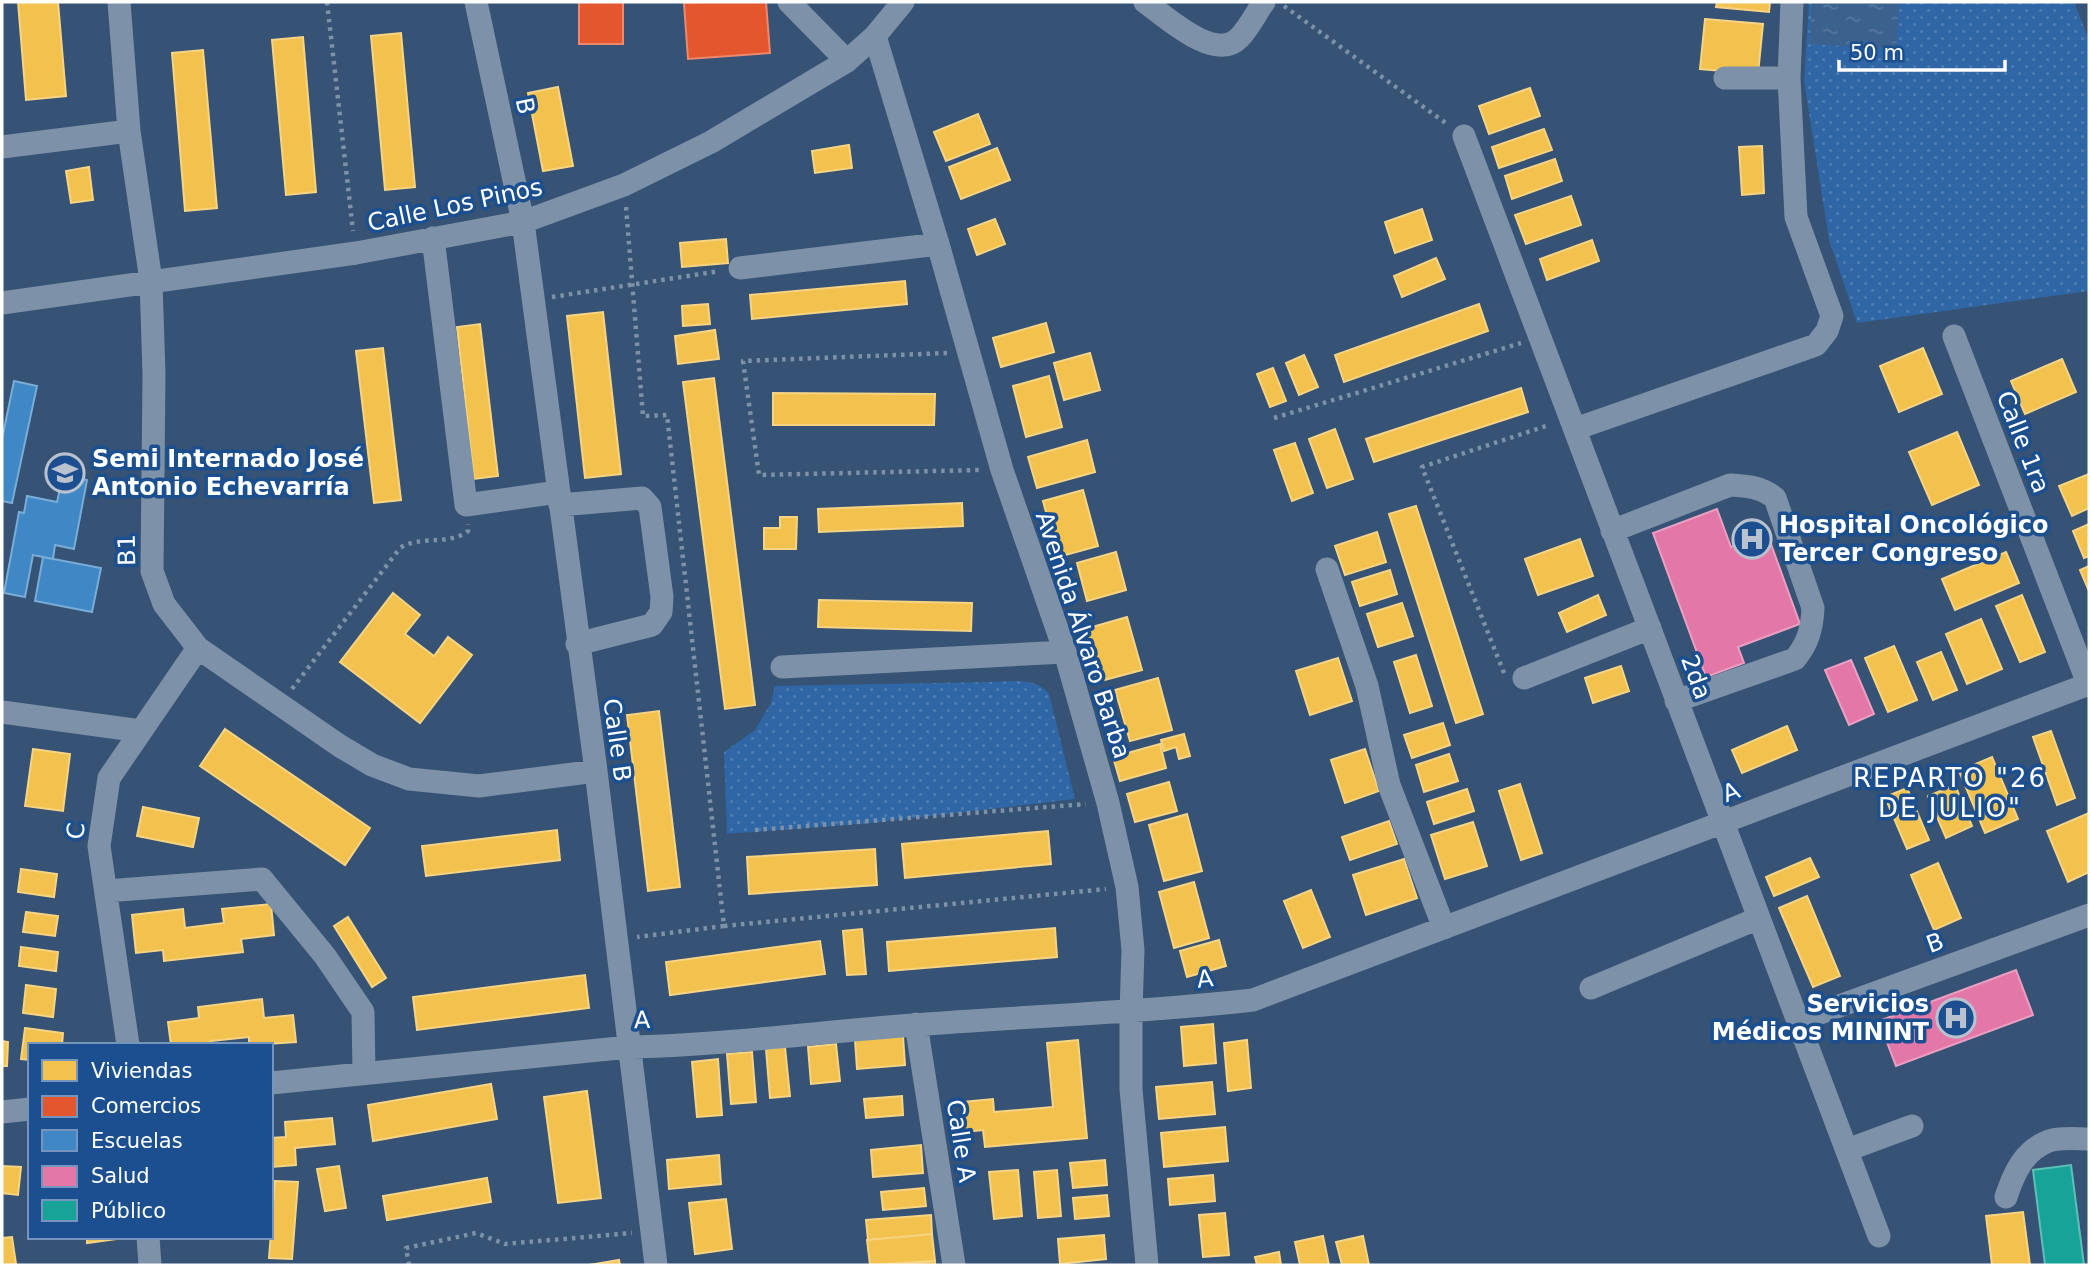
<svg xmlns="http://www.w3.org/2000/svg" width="2091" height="1267" font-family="'DejaVu Sans',sans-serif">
	<defs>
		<pattern id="park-dots" width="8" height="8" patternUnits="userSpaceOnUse" patternTransform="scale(1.75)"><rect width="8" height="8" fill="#2f66a5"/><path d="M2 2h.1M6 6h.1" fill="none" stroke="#4e7db2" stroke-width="1.8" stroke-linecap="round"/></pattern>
		<pattern id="water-ripples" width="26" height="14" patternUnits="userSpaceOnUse" patternTransform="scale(1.75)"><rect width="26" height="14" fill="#3b618d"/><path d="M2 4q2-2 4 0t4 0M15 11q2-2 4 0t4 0" fill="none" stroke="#58799e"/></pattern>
	</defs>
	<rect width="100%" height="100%" fill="#365274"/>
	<path fill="url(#park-dots)" d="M1809,2H2074L2089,40V291L1857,323L1829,240L1804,81Z
		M988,682C1007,682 1036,676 1049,694L1075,799L871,823L727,834L724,752L755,730L771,703L775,686Z"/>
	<path fill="url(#water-ripples)" d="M1812,2H1899L1896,49L1810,44Z"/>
	<path fill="#f2c14e" stroke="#f6d483" stroke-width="2" d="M18,2H58L66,96L26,100Z
		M1717,2H1770L1769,12L1716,7Z
		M1705,19L1763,24L1758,74L1700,69Z
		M401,33L415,187L385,190L371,36Z
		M303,37L316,192L286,195L272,40Z
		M203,50L217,208L185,211L172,53Z
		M558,87L573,166L543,171L528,93Z
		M1530,88L1540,116L1489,134L1479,106Z
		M978,114L990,144L946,161L934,132Z
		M1544,129L1552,150L1499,168L1492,147Z
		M849,145L852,168L815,173L812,151Z
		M1762,146L1764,193L1742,195L1739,147Z
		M997,148L1010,180L961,199L949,167Z
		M1555,159L1562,181L1512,199L1505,176Z
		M89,167L93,200L71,203L66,171Z
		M1571,196L1581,225L1526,244L1515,215Z
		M1422,209L1432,240L1395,253L1385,222Z
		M995,219L1005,244L977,255L968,229Z
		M726,239L728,263L682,267L680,243Z
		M1592,240L1599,261L1547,280L1540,259Z
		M1436,258L1445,279L1402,297L1394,276Z
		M905,281L907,304L752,319L750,295Z
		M708,304L710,324L683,326L682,306Z
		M1479,304L1488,331L1344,382L1335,355Z
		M603,312L621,474L585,478L567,316Z
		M1046,323L1054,352L1001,367L993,338Z
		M480,324L498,476L474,479L457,327Z
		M715,330L719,359L678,364L675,336Z
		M383,348L401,500L374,503L356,351Z
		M1923,348L1942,394L1899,412L1880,366Z
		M1090,353L1100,390L1064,400L1054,363Z
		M1304,355L1318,387L1299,395L1286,363Z
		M2062,359L2076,392L2025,414L2011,381Z
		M1273,368L1286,401L1270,407L1257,374Z
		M1049,376L1062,427L1026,437L1013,386Z
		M714,378L755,705L725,709L683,382Z
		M1521,388L1528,412L1374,462L1366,439Z
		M773,393L935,394L934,425H773Z
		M1335,429L1353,479L1327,488L1309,439Z
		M1957,432L1979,485L1932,505L1909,452Z
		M1087,440L1095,472L1037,488L1028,457Z
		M1295,443L1313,493L1292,501L1274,450Z
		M2089,474V508L2072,516L2059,486Z
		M1083,490L1098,546L1058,557L1043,501Z
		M962,503L963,526L819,532L818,509Z
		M1416,506L1483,714L1456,723L1389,514Z
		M780,517H797L796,549H764V528H780Z
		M2089,524V556L2084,558L2073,531Z
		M1377,532L1386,562L1345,575L1335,546Z
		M1580,539L1593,576L1538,595L1525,559Z
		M1116,552L1126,590L1087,601L1077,563Z
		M2006,552L2019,583L1955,610L1942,579Z
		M2089,566V591L2080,570Z
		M1390,570L1397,594L1360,606L1352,582Z
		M393,593L420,615L405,634L434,656L448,637L472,655L420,723L340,662Z
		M1598,595L1606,615L1567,632L1559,613Z
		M2022,595L2045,652L2020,662L1996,606Z
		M819,600L972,603L971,631L818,627Z
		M1402,603L1413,636L1378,647L1367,614Z
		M1127,617L1142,670L1097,682L1082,630Z
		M1981,619L2002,669L1967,684L1946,634Z
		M1894,646L1917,700L1888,712L1865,658Z
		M1941,652L1957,690L1933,700L1917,662Z
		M1416,655L1432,706L1410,713L1394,662Z
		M1338,658L1352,701L1310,715L1296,671Z
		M1621,666L1629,691L1593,703L1585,678Z
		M1158,678L1172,730L1130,741L1115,690Z
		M659,711L680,887L648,891L627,715Z
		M1443,723L1450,745L1412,758L1404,735Z
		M1787,726L1797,750L1742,773L1732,750Z
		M225,729L370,828L345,865L200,766Z
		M2051,731L2075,798L2057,805L2033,737Z
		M1184,734L1190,756L1179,759L1176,747L1164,751L1161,740Z
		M1160,744L1166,768L1120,781L1113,757Z
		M33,749L70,754L63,811L25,806Z
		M1365,749L1379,791L1345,803L1331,760Z
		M1449,754L1458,781L1424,792L1416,765Z
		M1992,757L2018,819L1985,833L1959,771Z
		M1169,782L1177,811L1135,822L1127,794Z
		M1520,784L1542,853L1521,860L1499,791Z
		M1955,785L1972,826L1946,838L1928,796Z
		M1907,788L1929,840L1907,849L1885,797Z
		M1467,789L1474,811L1434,824L1427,802Z
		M143,807L199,818L193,847L137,836Z
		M2089,813V872L2068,882L2047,831Z
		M1187,814L1202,871L1164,881L1149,825Z
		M1389,821L1397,844L1350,860L1342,837Z
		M1473,822L1487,866L1445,879L1431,835Z
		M557,830L560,860L426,876L422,846Z
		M1048,831L1051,864L905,878L902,844Z
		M875,849L877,885L749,894L747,857Z
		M1810,858L1819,877L1774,896L1766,877Z
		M1404,859L1417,898L1366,915L1353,875Z
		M1938,863L1961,918L1934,930L1911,875Z
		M21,869L57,874L54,897L18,892Z
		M1194,882L1209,938L1174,948L1159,892Z
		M1311,890L1330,937L1303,948L1284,901Z
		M1807,896L1840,976L1813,987L1779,908Z
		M271,904L274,935L241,939L243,952L164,961L163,950L136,953L132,915L183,909L185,928L224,923L222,909Z
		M26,912L58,916L55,936L23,932Z
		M348,917L386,978L372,987L334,926Z
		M1055,928L1057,957L889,971L887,942Z
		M862,929L866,974L847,975L843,931Z
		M1219,940L1226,966L1187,977L1180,951Z
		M820,941L825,974L670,995L666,962Z
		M21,947L58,952L56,971L19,966Z
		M585,975L589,1008L417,1030L413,997Z
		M26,985L56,989L53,1017L23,1013Z
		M262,999L264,1018L293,1015L296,1042L249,1045V1037L211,1041V1045H171L168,1022L199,1018L198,1007Z
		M1213,1024L1216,1063L1184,1066L1181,1027Z
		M25,1028L63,1033L62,1045H30V1060L21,1059Z
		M903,1036L905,1065L857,1069L855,1040Z
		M1078,1040L1087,1138L985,1147L983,1130L966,1132L963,1102L993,1099L994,1112L1053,1107L1047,1043Z
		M1247,1040L1251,1088L1228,1091L1224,1043Z
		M2,1041L8,1042L7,1066H2Z
		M836,1044L840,1081L811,1084L808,1047Z
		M785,1047L790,1096L770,1098L766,1049Z
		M752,1052L756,1102L731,1104L727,1054Z
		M718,1059L722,1115L697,1117L692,1062Z
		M1212,1082L1215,1114L1159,1119L1156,1087Z
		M491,1084L497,1119L373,1141L368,1105Z
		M587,1091L601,1198L558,1203L544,1097Z
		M902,1096L903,1115L866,1118L864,1099Z
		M332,1118L335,1144L295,1148L296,1165L271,1167V1138L286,1137L285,1122Z
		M1225,1127L1228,1161L1164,1167L1161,1133Z
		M921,1145L923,1173L873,1177L871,1150Z
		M719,1155L721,1184L669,1189L667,1160Z
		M1105,1160L1107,1185L1073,1188L1070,1163Z
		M2,1166L21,1167L18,1195L2,1193Z
		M339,1166L346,1208L325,1211L317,1169Z
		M1018,1170L1022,1216L994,1219L989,1172Z
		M1057,1170L1061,1216L1038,1218L1034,1172Z
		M1213,1175L1215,1201L1170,1205L1168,1179Z
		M487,1178L491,1202L387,1220L383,1196Z
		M275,1181L298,1182L292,1259L269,1258Z
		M924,1188L926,1206L883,1210L881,1192Z
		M1107,1195L1109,1216L1075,1219L1073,1198Z
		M726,1199L732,1249L695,1254L689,1203Z
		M2023,1212L2030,1265H1992L1986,1216Z
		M1225,1213L1229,1255L1203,1257L1199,1215Z
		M931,1215L932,1234L868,1240L866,1220Z
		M932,1234L935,1261L870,1265L867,1240Z
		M1104,1235L1106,1259L1060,1264L1058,1239Z
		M1323,1236L1329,1265H1300L1295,1242Z
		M1363,1236L1369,1265H1342L1336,1242Z
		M12,1237L16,1264L2,1265V1238Z
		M87,1237H116L117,1239L87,1243Z
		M1279,1252L1281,1265H1257L1255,1257Z
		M619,1260L620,1265H589Z
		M935,1261V1265H894Z"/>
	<path fill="#e4572e" stroke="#ec896d" stroke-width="2" d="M579,2H623V44H579Z
		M701,2H766L770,53L688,59L684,3Z"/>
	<path fill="#3f88c5" stroke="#79acd6" stroke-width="2" d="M14,381L37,386L12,503L2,501V439Z
		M63,475L87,480L74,549L55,545L53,559L33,555L25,597L4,593L19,512L24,513L27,496L57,502Z
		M43,557L101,568L92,612L35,601Z"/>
	<path fill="#e377a8" stroke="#eba0c2" stroke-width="2" d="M1717,509L1731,547L1767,533L1800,624L1738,647L1744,663L1706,677L1653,533Z
		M1851,660L1874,714L1849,725L1825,670Z
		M2016,970L2033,1015L1896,1066L1879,1021Z"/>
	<path fill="#17a398" stroke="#5dbfb7" stroke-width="2" d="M2071,1165L2084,1265H2045L2033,1170Z"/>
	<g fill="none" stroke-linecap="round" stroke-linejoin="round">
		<path stroke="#7d92a8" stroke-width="4.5" stroke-dasharray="3.5 5" stroke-linecap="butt" d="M327,2L353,231
			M1284,6L1447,124
			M626,207L643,416L667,415L724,926L637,937
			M552,297L720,271
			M947,353L743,361L759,475L980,470
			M1274,418L1521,343
			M1504,673L1422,467L1549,425
			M292,689L400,548C420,535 448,546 468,531V524
			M755,830L1086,804
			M724,926L1106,889
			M409,1265L406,1248L476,1233L505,1244L632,1233"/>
		<path stroke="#7d92a8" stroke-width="23" d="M119,2L129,131L151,281L154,374L152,571L164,604L198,648L340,746L372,765L409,779L479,786L596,771
			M476,2L523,222L596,771L656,1265
			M789,2L847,61
			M1145,2C1165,16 1215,63 1239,38C1249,28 1256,13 1264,2
			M875,36L938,244L1002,470L1065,652L1108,803L1127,887L1133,950L1131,1012V1089L1147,1265
			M1725,78H1789
			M1464,136L1879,1236
			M2,147L129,131
			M433,238L466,505L558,492
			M740,268L938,244
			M2,303L356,253L523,222L624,185L711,142L847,61L875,36L903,2
			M1954,336L2089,686
			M1575,429L1816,345L1827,331L1832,316L1796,217L1789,78L1792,2
			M560,505L642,498L650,507L662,597L661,612L652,625L577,644
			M1612,531L1730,485C1748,486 1761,487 1775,498L1813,608C1812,629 1808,643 1795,659L1676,701
			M1327,569L1367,686L1389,785L1444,928
			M782,667L1065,652
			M1524,678L1650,628
			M2,712L141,731
			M106,891L262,879L325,956L363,1012L364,1073
			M1591,988L1759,918
			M1798,1021L2089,915
			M916,1024L954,1265
			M128,1045L99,846L109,778L198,648
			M271,1083L629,1047C724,1045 819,1032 914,1025C1027,1016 1140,1013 1253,1000L2089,684
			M2,1112L30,1109
			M1847,1150L1912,1126
			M2006,1197C2014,1173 2024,1150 2049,1141C2060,1137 2077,1139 2089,1139
			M148,1237L150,1265"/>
	</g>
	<defs>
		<g id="school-ring" transform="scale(2.0125)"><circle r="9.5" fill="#1b4f8f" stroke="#b9c2ce" stroke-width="1.5"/><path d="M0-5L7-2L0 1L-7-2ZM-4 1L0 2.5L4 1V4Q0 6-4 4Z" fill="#b9c2ce"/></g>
		<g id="hospital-ring" transform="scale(2.0125)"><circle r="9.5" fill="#1b4f8f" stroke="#b9c2ce" stroke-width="1.5"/><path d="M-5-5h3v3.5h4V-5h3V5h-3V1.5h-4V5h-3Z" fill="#b9c2ce"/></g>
	</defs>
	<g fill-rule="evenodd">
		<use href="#school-ring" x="65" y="473"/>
		<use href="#hospital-ring" x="1752" y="539"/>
		<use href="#hospital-ring" x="1956" y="1018"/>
	</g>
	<g text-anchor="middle" stroke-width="7" stroke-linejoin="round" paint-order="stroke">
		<g font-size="24" fill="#fff" stroke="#1b4f8f">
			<text transform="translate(525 106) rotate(78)" y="8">B</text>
			<text transform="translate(455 205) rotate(-12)" y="8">Calle Los Pinos</text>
			<text transform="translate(2023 442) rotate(69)" y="8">Calle 1ra</text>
			<text transform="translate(127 550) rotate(-91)" y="8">B1</text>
			<text transform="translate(1083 635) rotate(72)" y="8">Avenida Álvaro Barba</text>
			<text transform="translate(1696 677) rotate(70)" y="8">2da</text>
			<text transform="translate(617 740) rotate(82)" y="8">Calle B</text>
			<text transform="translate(1731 792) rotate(-21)" y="8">A</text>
			<text transform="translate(76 831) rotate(-85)" y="8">C</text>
			<text transform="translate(1935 943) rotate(-20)" y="8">B</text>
			<text transform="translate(1205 979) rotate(-6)" y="8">A</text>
			<text transform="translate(642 1020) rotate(-1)" y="8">A</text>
			<text transform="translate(961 1141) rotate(81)" y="8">Calle A</text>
		</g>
		<g font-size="24" font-weight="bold" fill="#fff" stroke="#1b4f8f" text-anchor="start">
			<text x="92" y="467">Semi Internado José<tspan x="92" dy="28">Antonio Echevarría</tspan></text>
			<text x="1779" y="533">Hospital Oncológico<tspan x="1779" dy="28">Tercer Congreso</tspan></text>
			<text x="1929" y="1012" text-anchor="end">Servicios<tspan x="1929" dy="28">Médicos MININT</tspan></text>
		</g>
		<g font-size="26" letter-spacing="2" fill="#fff" stroke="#1b4f8f">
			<text x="1950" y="787">REPARTO "26<tspan x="1950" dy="30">DE JULIO"</tspan></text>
		</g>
	</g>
	<rect width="2091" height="1267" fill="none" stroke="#ffffff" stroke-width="7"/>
	<rect x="28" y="1043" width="245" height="196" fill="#1b4f8f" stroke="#7695bc" stroke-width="2"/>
	<rect x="42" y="1060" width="35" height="21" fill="#f2c14e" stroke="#7695bc" stroke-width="2"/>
	<text x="91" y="1078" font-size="21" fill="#ffffff">Viviendas</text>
	<rect x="42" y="1096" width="35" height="21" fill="#e4572e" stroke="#7695bc" stroke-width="2"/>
	<text x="91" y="1113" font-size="21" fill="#ffffff">Comercios</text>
	<rect x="42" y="1130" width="35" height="21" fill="#3f88c5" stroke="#7695bc" stroke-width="2"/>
	<text x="91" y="1148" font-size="21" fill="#ffffff">Escuelas</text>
	<rect x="42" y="1166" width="35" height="21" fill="#e377a8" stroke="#7695bc" stroke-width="2"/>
	<text x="91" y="1183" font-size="21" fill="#ffffff">Salud</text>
	<rect x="42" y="1200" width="35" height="21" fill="#17a398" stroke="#7695bc" stroke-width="2"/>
	<text x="91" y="1218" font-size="21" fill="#ffffff">Público</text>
	<path d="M1839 60v10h166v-10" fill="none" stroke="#ffffff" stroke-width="3.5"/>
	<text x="1850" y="60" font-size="21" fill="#ffffff" stroke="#1b4f8f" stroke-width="5" paint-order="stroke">50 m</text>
</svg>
